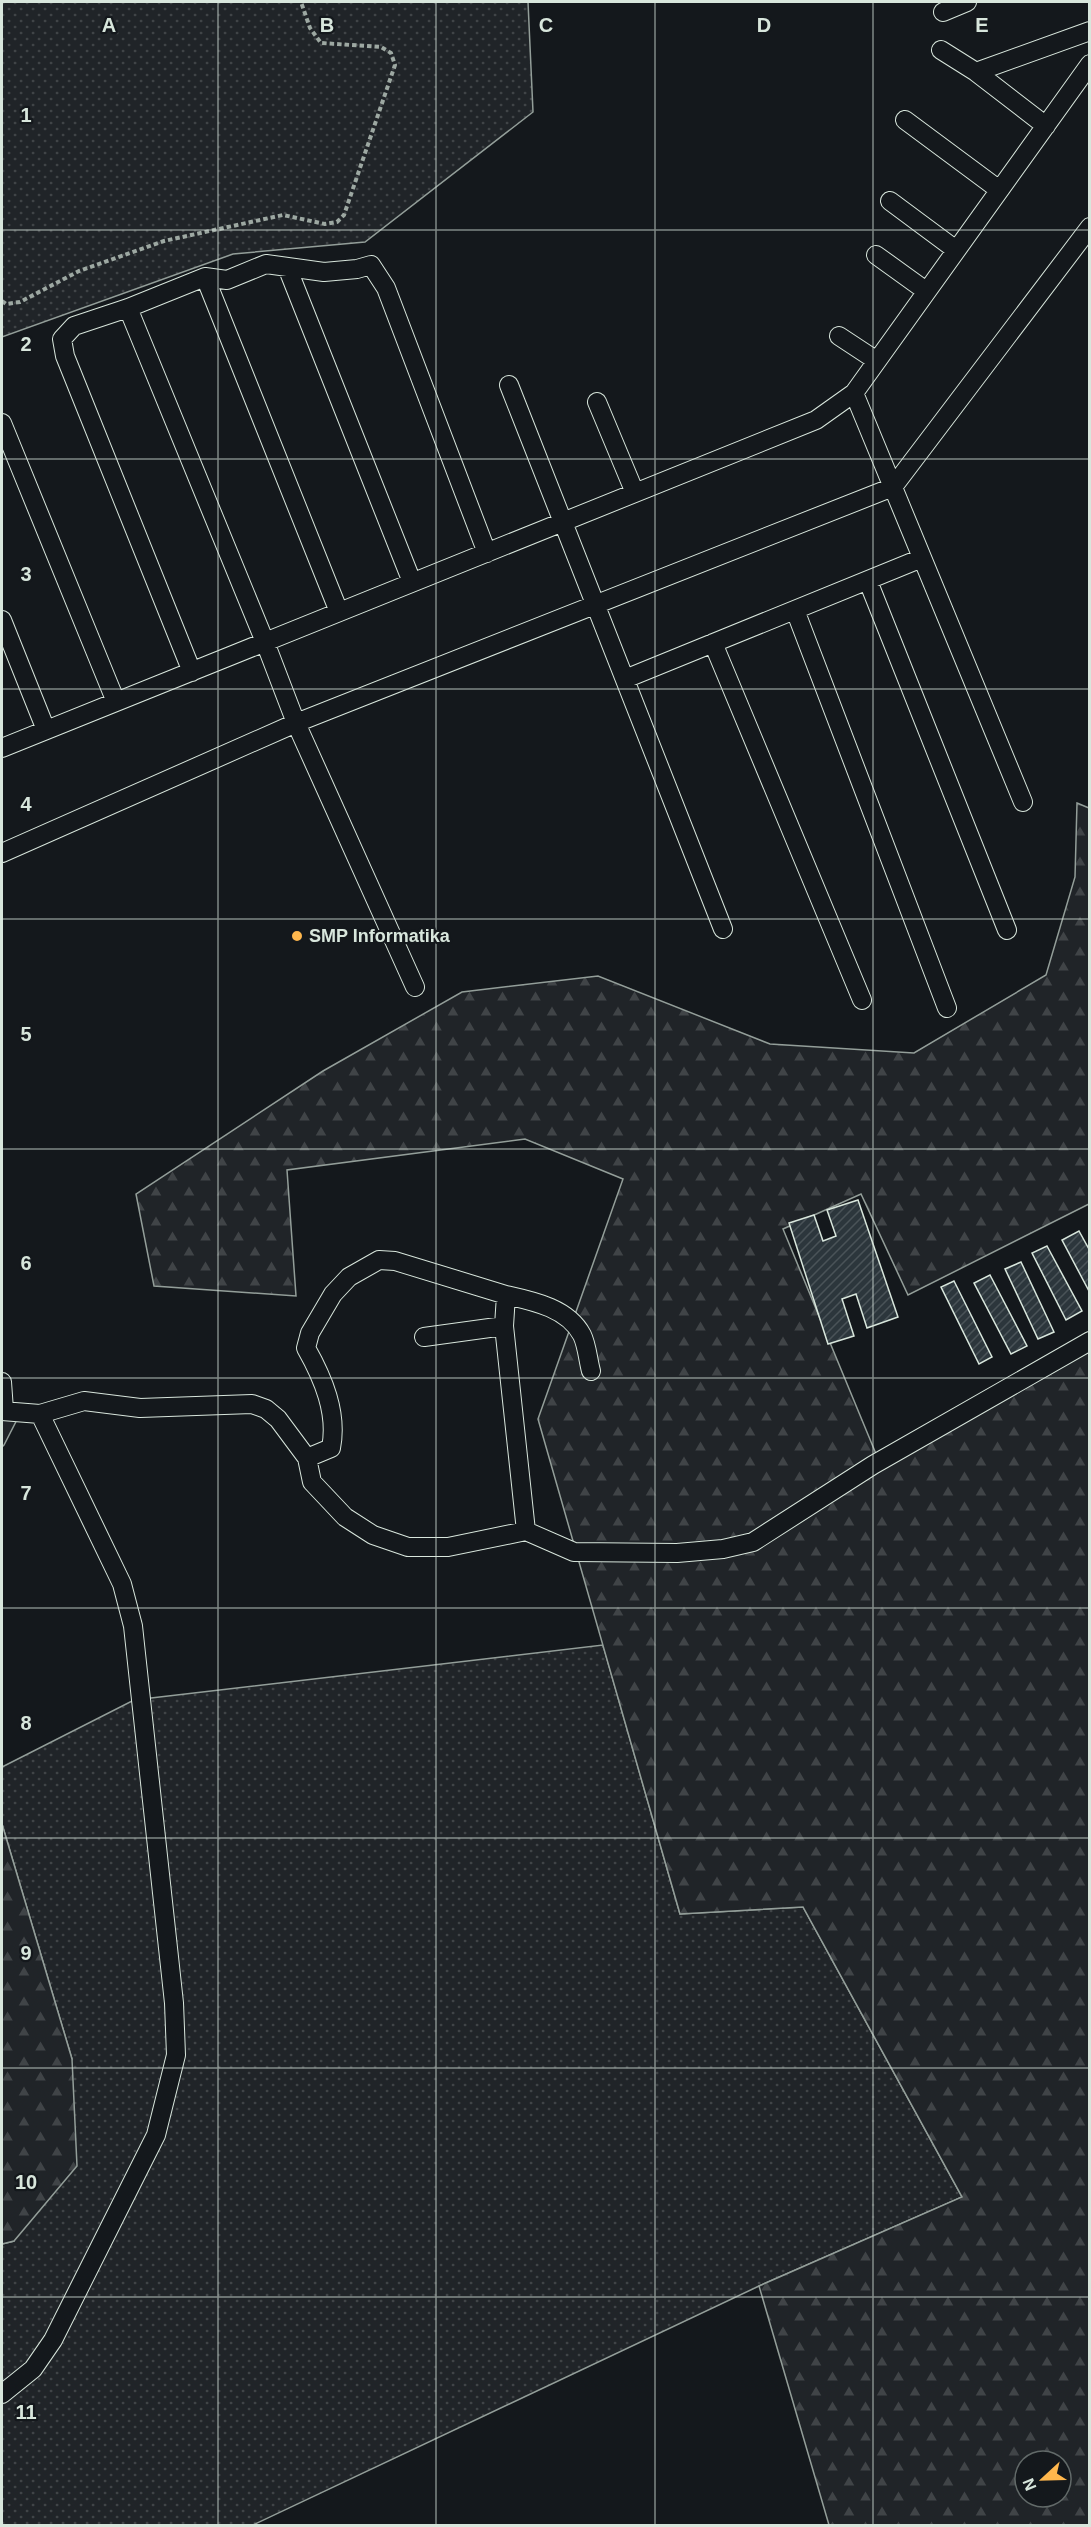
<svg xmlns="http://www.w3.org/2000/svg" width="1091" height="2527" font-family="Helvetica,sans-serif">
	<defs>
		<pattern id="grass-dots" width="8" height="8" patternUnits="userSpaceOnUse" patternTransform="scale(1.5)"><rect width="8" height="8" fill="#202428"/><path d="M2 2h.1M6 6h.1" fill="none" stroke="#404447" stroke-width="1.8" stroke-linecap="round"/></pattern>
		<pattern id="forest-firs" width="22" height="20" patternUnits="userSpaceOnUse" patternTransform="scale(1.5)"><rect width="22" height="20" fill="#202428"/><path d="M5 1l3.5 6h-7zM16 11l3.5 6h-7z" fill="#404447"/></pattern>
		<pattern id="building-hatch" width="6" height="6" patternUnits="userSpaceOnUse" patternTransform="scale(1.5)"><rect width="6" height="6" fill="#2c363c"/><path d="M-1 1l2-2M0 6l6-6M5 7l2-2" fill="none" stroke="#4a5358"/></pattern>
	</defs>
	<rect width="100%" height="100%" fill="#14181c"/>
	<path fill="url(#grass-dots)" stroke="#939e99" stroke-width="1.5" d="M2,2H528L533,112L365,242L233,254L2,337Z
		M603,1645L680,1914L803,1907L962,2197L759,2286L253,2525L2,2526V2244L14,2241L72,2059L2,1824V1767L134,1700Z"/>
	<path fill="url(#forest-firs)" stroke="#939e99" stroke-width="1.5" fill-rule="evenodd" d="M1077,803L1089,808V1204L908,1295L861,1194L783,1229L881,1466L1089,1351V2525H829L759,2286L962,2197L803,1907L680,1914L538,1419L623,1179L525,1139L287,1170L296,1296L154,1286L136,1194L323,1071L462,992L598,976L770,1044L914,1053L1046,975L1075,877ZM1025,2461H1061V2497H1025Z
		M25,1404L4,1445L2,1447V1406Z
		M2,1824L72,2059L77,2166L14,2241L2,2244Z"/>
	<path fill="url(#building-hatch)" stroke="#d8e6dc" stroke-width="1.5" d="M858,1200L898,1317L867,1328L856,1294L842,1299L854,1336L828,1344L789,1223L814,1215L823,1241L836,1236L827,1210Z
		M1079,1231L1090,1251V1293L1062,1240Z
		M1047,1246L1082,1311L1066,1320L1032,1253Z
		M1021,1262L1054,1332L1038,1339L1005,1269Z
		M990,1275L1027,1346L1011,1354L974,1283Z
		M954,1281L992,1357L979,1364L941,1287Z"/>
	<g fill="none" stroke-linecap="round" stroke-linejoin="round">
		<g stroke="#d8e6dc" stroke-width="20">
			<path id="minor" d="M943,12L967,2
				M941,50L976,72L1046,126
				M976,72L1090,31
				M905,120L998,189
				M890,201L956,250
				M876,255L926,291
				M287,267L412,582
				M205,277L339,612
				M128,308L265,642L296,723L415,987
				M839,336L877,361
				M509,385L723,929
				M854,393L1023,802
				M597,402L635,493
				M2,423L116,702
				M868,581L1007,930
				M795,610L947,1008
				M2,620L46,730
				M713,643L862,1000
				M192,672L65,356L62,339L74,326L128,308L205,277L227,280L266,264L324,272L357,269L371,265L386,288L487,553
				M625,679L922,558
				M2,748L816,420L854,393L1090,64
				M2,853L296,723L893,487L1090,227
				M424,1337L504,1326
				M2,1382L4,1410
				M2,1411L40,1414L84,1401L140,1408L252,1404L266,1409L278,1419L307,1458L312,1482L345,1517L373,1535L408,1547H448L526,1531L574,1552L677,1553L723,1549L753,1542L873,1465L1090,1341
				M307,1458L331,1448C338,1413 323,1378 306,1348L310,1333L333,1294L349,1277L379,1260L395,1261L506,1295
				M526,1531L504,1326L506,1295C533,1301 568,1308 582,1335C587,1345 588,1360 591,1371
				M2,2394L33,2369L53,2340L156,2135L176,2055L174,2003L133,1626L122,1584L40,1414"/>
		</g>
		<path stroke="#9da8a2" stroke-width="4" stroke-dasharray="4.5 3" stroke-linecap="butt" d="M2,301L6,304L20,302L79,271L164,241L283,215L325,224L337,222L344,215L395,65L391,53L381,47L321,43L310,28L301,2"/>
		<use href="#minor" stroke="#14181c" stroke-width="18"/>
	</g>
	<path fill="none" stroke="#d8e6dc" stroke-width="1.5" stroke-opacity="0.55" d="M218,2V2526M436,2V2526M655,2V2526M873,2V2526M2,230H1090M2,459H1090M2,689H1090M2,919H1090M2,1149H1090M2,1378H1090M2,1608H1090M2,1838H1090M2,2068H1090M2,2297H1090"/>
	<circle fill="#ffb74d" stroke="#14181c" stroke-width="2" cx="297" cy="936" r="6"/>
	<g text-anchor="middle" stroke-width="4.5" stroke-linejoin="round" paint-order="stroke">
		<g font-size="18" font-weight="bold" fill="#d8e6dc" stroke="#14181c" text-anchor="start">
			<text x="309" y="942">SMP Informatika</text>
		</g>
	</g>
	<g font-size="20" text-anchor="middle" font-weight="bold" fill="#d8e6dc" stroke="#14181c" stroke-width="4.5" stroke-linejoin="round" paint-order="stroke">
		<text x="109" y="32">A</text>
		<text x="327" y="32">B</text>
		<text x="546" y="32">C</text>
		<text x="764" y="32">D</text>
		<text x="982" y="32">E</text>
		<text x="26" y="122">1</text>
		<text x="26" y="351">2</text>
		<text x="26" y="581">3</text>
		<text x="26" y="811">4</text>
		<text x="26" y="1041">5</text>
		<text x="26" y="1270">6</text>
		<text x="26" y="1500">7</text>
		<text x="26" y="1730">8</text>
		<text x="26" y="1960">9</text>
		<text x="26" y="2189">10</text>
		<text x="26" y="2419">11</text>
	</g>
	<rect width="1091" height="2527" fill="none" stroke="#d8e6dc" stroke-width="6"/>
	<g transform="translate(1043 2479) rotate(248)"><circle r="28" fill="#14181c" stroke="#626a69" stroke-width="1.5"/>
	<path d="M0-4.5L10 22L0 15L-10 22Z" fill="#ffb74d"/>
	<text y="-9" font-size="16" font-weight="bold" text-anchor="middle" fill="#d8e6dc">N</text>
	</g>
</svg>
